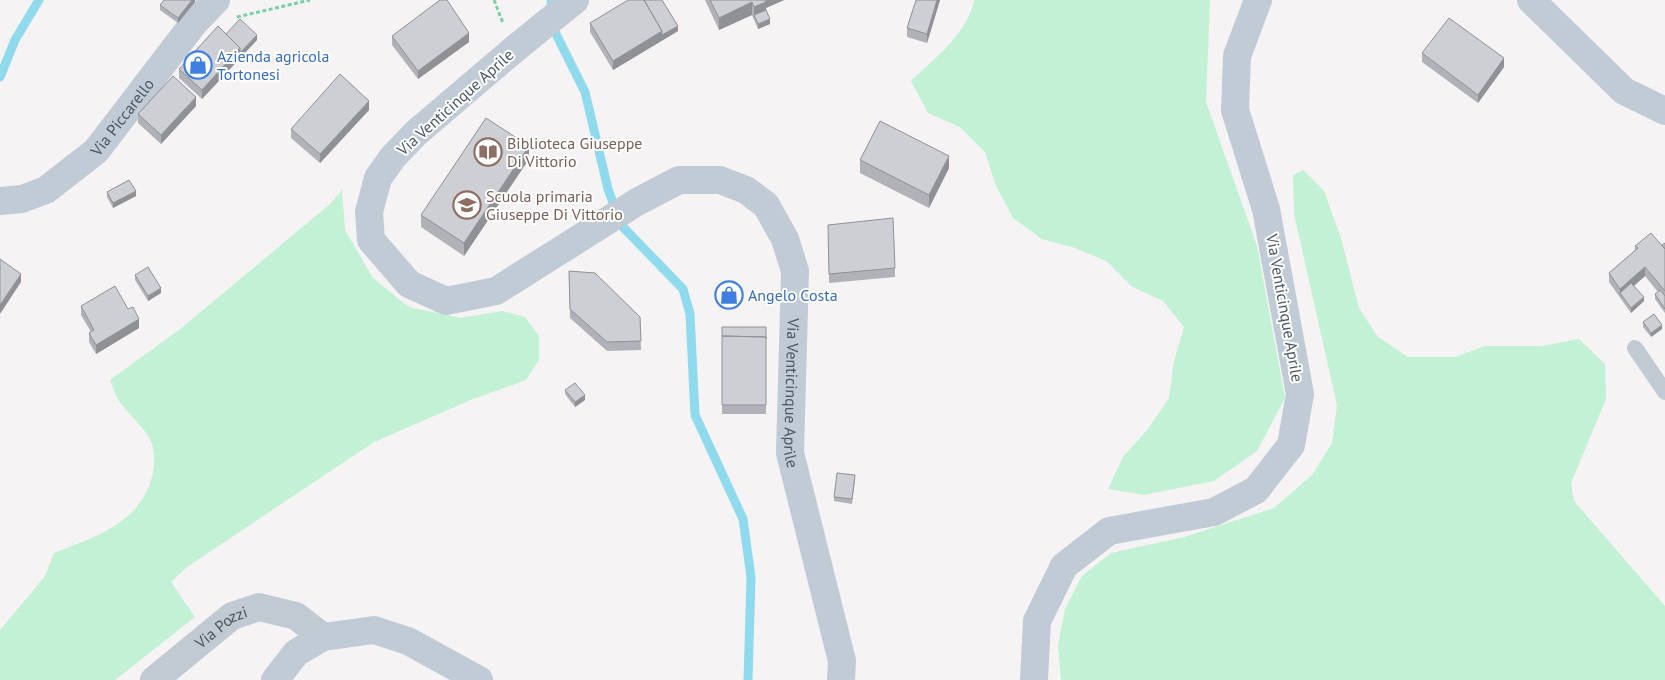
<svg xmlns="http://www.w3.org/2000/svg" width="1665" height="680" font-family="'PT Sans',sans-serif">
	<rect width="100%" height="100%" fill="#f5f3f3"/>
	<path fill="#c3f1d5" d="M974,0H1210L1206,102L1257,246L1285,398L1257,451L1214,481L1144,495L1108,489L1123,457L1148,429L1169,398L1174,361L1184,327L1163,301L1131,286L1106,261L1075,248L1042,239L1013,218L996,186L985,152L960,127L928,113L911,81C933,60 969,32 974,0Z
		M1303,170L1324,191L1341,238L1359,308L1378,337L1408,357H1455L1485,346H1542L1579,339L1605,364L1606,399L1571,483L1574,501L1665,606V680H1061L1058,645L1065,609L1082,576L1111,553L1184,537L1274,508L1312,475L1332,443L1337,405L1294,214L1293,175Z
		M342,190L345,230L373,278L406,305L413,308L461,318L502,311L525,317L539,336V360L526,380L473,399L374,442L187,567L171,582L195,617L115,680H0V630L45,576L54,553C97,536 142,523 153,473C155,463 155,449 150,439C145,429 129,414 121,404C116,397 113,388 110,380L179,330L330,204Z"/>
	<g fill="none" stroke-linecap="round" stroke-linejoin="round">
		<path stroke="#90daee" stroke-width="9" d="M551,0L553,22L555,32L585,92L608,189L621,225L683,289L690,314L695,415L743,519L751,577L748,680
			M0,77L15,40L39,0"/>
		<path stroke="#7ad0a6" stroke-width="3" stroke-dasharray="4 2.5" stroke-linecap="butt" d="M494,0L503,23
			M237,17L310,0"/>
		<path stroke="#c1cad2" stroke-width="16" d="M1635,348L1665,392"/>
		<path stroke="#c1cad2" stroke-width="28" id="s1" d="M154,680L232,616L259,607L296,616L323,637"/>
		<g stroke="#c1cbd6" stroke-width="28">
			<path id="s2" d="M575,0L517,47L416,133L393,157L378,178L369,212L371,240L409,284L446,301L496,291L637,202L679,180H720L746,190L766,205L785,239L795,271L790,453L842,661L841,680"/>
			<path d="M1531,0L1624,91L1665,111"/>
			<path id="s3" d="M0,201L22,199L46,190L96,151L194,23L216,0"/>
			<path d="M275,680L296,653L323,637L374,630L408,641L479,680"/>
			<path d="M1034,680L1037,621L1064,566L1109,531L1214,512L1256,490L1291,445L1300,394L1266,209L1235,110L1237,56L1258,0"/>
		</g>
	</g>
	<path fill="#b0b2b7" d="M195,0V2L178,23L160,10V5Z
		M705,0H784L766,8L770,24L758,29L752,15L719,30Z
		M916,0H940L927,43L907,37V28Z
		M590,23L678,31L613,70L590,32Z
		M226,34L257,40L202,99L179,78V69Z
		M392,36L469,42L418,79L392,45Z
		M1422,53L1504,67L1478,103L1422,62Z
		M196,106L161,144L138,123V114Z
		M369,110L320,163L291,138V129Z
		M529,159L464,256L421,227V215Z
		M860,160L949,168L929,208L860,173Z
		M107,192L136,196L113,208L107,197Z
		M828,225L895,268V277L829,283Z
		M1665,243V313L1655,299V294L1658,292L1645,276L1634,286L1644,301L1631,313L1609,282V273L1635,250V246L1662,245Z
		M569,271L640,317L641,350L607,351L570,318Z
		M135,275L161,293L148,301L135,280Z
		M81,306L139,328L96,354L89,342V333L91,332L81,315Z
		M1643,322L1662,329L1651,337L1643,327Z
		M722,327H766V414H722Z
		M565,390L585,400L575,407L565,394Z
		M855,480L852,504L834,501V497Z"/>
	<path fill="#909195" d="M192,0H195V2L178,23V18Z
		M763,0H784L766,8V15H754V20V7Z
		M937,0H940L927,43V34Z
		M752,2V15L719,30V18Z
		M770,19V24L758,29V24Z
		M678,26V31L613,70V61L662,31Z
		M469,33V42L418,79V71Z
		M257,35V40L202,99V90L240,48Z
		M1504,58V67L1478,103V95Z
		M196,97V106L161,144V135Z
		M369,101V110L320,163V154Z
		M529,146V159L464,256V243Z
		M949,156V168L929,208V195Z
		M136,191V196L113,208V203Z
		M1645,267V276L1622,296L1620,293V298V289Z
		M21,274V282L0,314V305Z
		M161,288V293L148,301V296Z
		M1644,297V301L1631,313V308Z
		M139,319V328L96,354V345Z
		M1662,325V329L1651,337V333Z
		M585,395V400L575,407V402Z"/>
	<path fill="#cdcfd5" stroke="#909195" d="M164,0H192L178,18L160,5Z
		M440,0H447L469,33L418,71L392,36Z
		M628,0H644L662,31L613,61L590,23Z
		M644,0H662L678,26L662,35V31Z
		M710,0H765L766,2L754,7L752,2L719,18Z
		M916,0H937L927,34L907,28Z
		M766,10L770,19L758,24L754,15Z
		M1449,18L1504,58L1478,95L1422,53Z
		M240,19L257,35L240,53V48L226,34Z
		M218,26L240,48L202,90L179,69Z
		M340,74L369,101L320,154L291,129Z
		M173,76L196,97L161,135L138,114Z
		M486,118L529,146L464,243L421,215Z
		M880,121L949,156L929,195L860,160Z
		M129,180L136,191L113,203L107,192Z
		M893,218L895,268L829,274L828,225Z
		M1651,233L1665,249V291L1645,267L1620,289L1609,273L1638,248L1635,246Z
		M1665,243V249L1662,245Z
		M0,259L21,274L0,305Z
		M148,267L161,288L148,296L135,275Z
		M569,271L595,273L640,317L641,341L607,342L570,309Z
		M1631,283L1644,297L1631,308L1620,293Z
		M115,286L128,309L133,307L139,319L96,345L89,333L94,330L81,306Z
		M1660,290L1665,296V309L1655,294Z
		M1654,314L1662,325L1651,333L1643,322Z
		M722,327H766V339V337L722,336Z
		M722,336L766,337V405H722Z
		M575,383L585,395L575,402L565,390Z
		M837,473L855,475L852,499L834,497Z"/>
	<defs>
		<g id="shop-ring" transform="scale(1.4375)"><circle r="9.5" fill="#fff" stroke="#3f7fe0" stroke-width="1.5"/><path d="M-5-2.5h2.3a2.7 3.5 0 0 1 5.4 0H5L5.5 6h-11ZM-1.5-2.5h3a1.5 2.3 0 0 0-3 0Z" fill="#3f7fe0"/></g>
		<g id="library-ring" transform="scale(1.4375)"><circle r="9.5" fill="#fff" stroke="#8d6e63" stroke-width="1.5"/><path d="M-6-4Q-3-5.5-.7-3.5V5Q-3 3-6 4ZM6-4Q3-5.5 .7-3.5V5Q3 3 6 4Z" fill="#8d6e63"/></g>
		<g id="school-ring" transform="scale(1.4375)"><circle r="9.5" fill="#fff" stroke="#8d6e63" stroke-width="1.5"/><path d="M0-5L7-2L0 1L-7-2ZM-4 1L0 2.5L4 1V4Q0 6-4 4Z" fill="#8d6e63"/></g>
	</defs>
	<g fill-rule="evenodd">
		<use href="#shop-ring" x="198" y="65"/>
		<use href="#library-ring" x="488" y="152"/>
		<use href="#school-ring" x="467" y="205"/>
		<use href="#shop-ring" x="729" y="295"/>
	</g>
	<g text-anchor="middle" stroke-width="4" stroke-linejoin="round" paint-order="stroke">
		<g font-size="16" fill="#366cbe" stroke="#fff" text-anchor="start">
			<text x="217" y="62">Azienda agricola<tspan x="217" dy="18">Tortonesi</tspan></text>
			<text x="748" y="301">Angelo Costa</text>
		</g>
		<g font-size="16" fill="#4a5661" stroke="#fff">
			<text transform="translate(455 102) rotate(-42)" y="6">Via Venticinque Aprile</text>
			<text dy="6" stroke="none"><textPath href="#s3" startOffset="154">Via Piccarello</textPath></text>
			<text transform="translate(1285 308) rotate(80)" y="6">Via Venticinque Aprile</text>
			<text dy="6" stroke="none"><textPath href="#s2" startOffset="982">Via Venticinque Aprile</textPath></text>
			<text dy="6" stroke="none"><textPath href="#s1" startOffset="86">Via Pozzi</textPath></text>
		</g>
		<g font-size="16" fill="#785e54" stroke="#fff" text-anchor="start">
			<text x="507" y="149">Biblioteca Giuseppe<tspan x="507" dy="18">Di Vittorio</tspan></text>
			<text x="486" y="202">Scuola primaria<tspan x="486" dy="18">Giuseppe Di Vittorio</tspan></text>
		</g>
	</g>
</svg>
